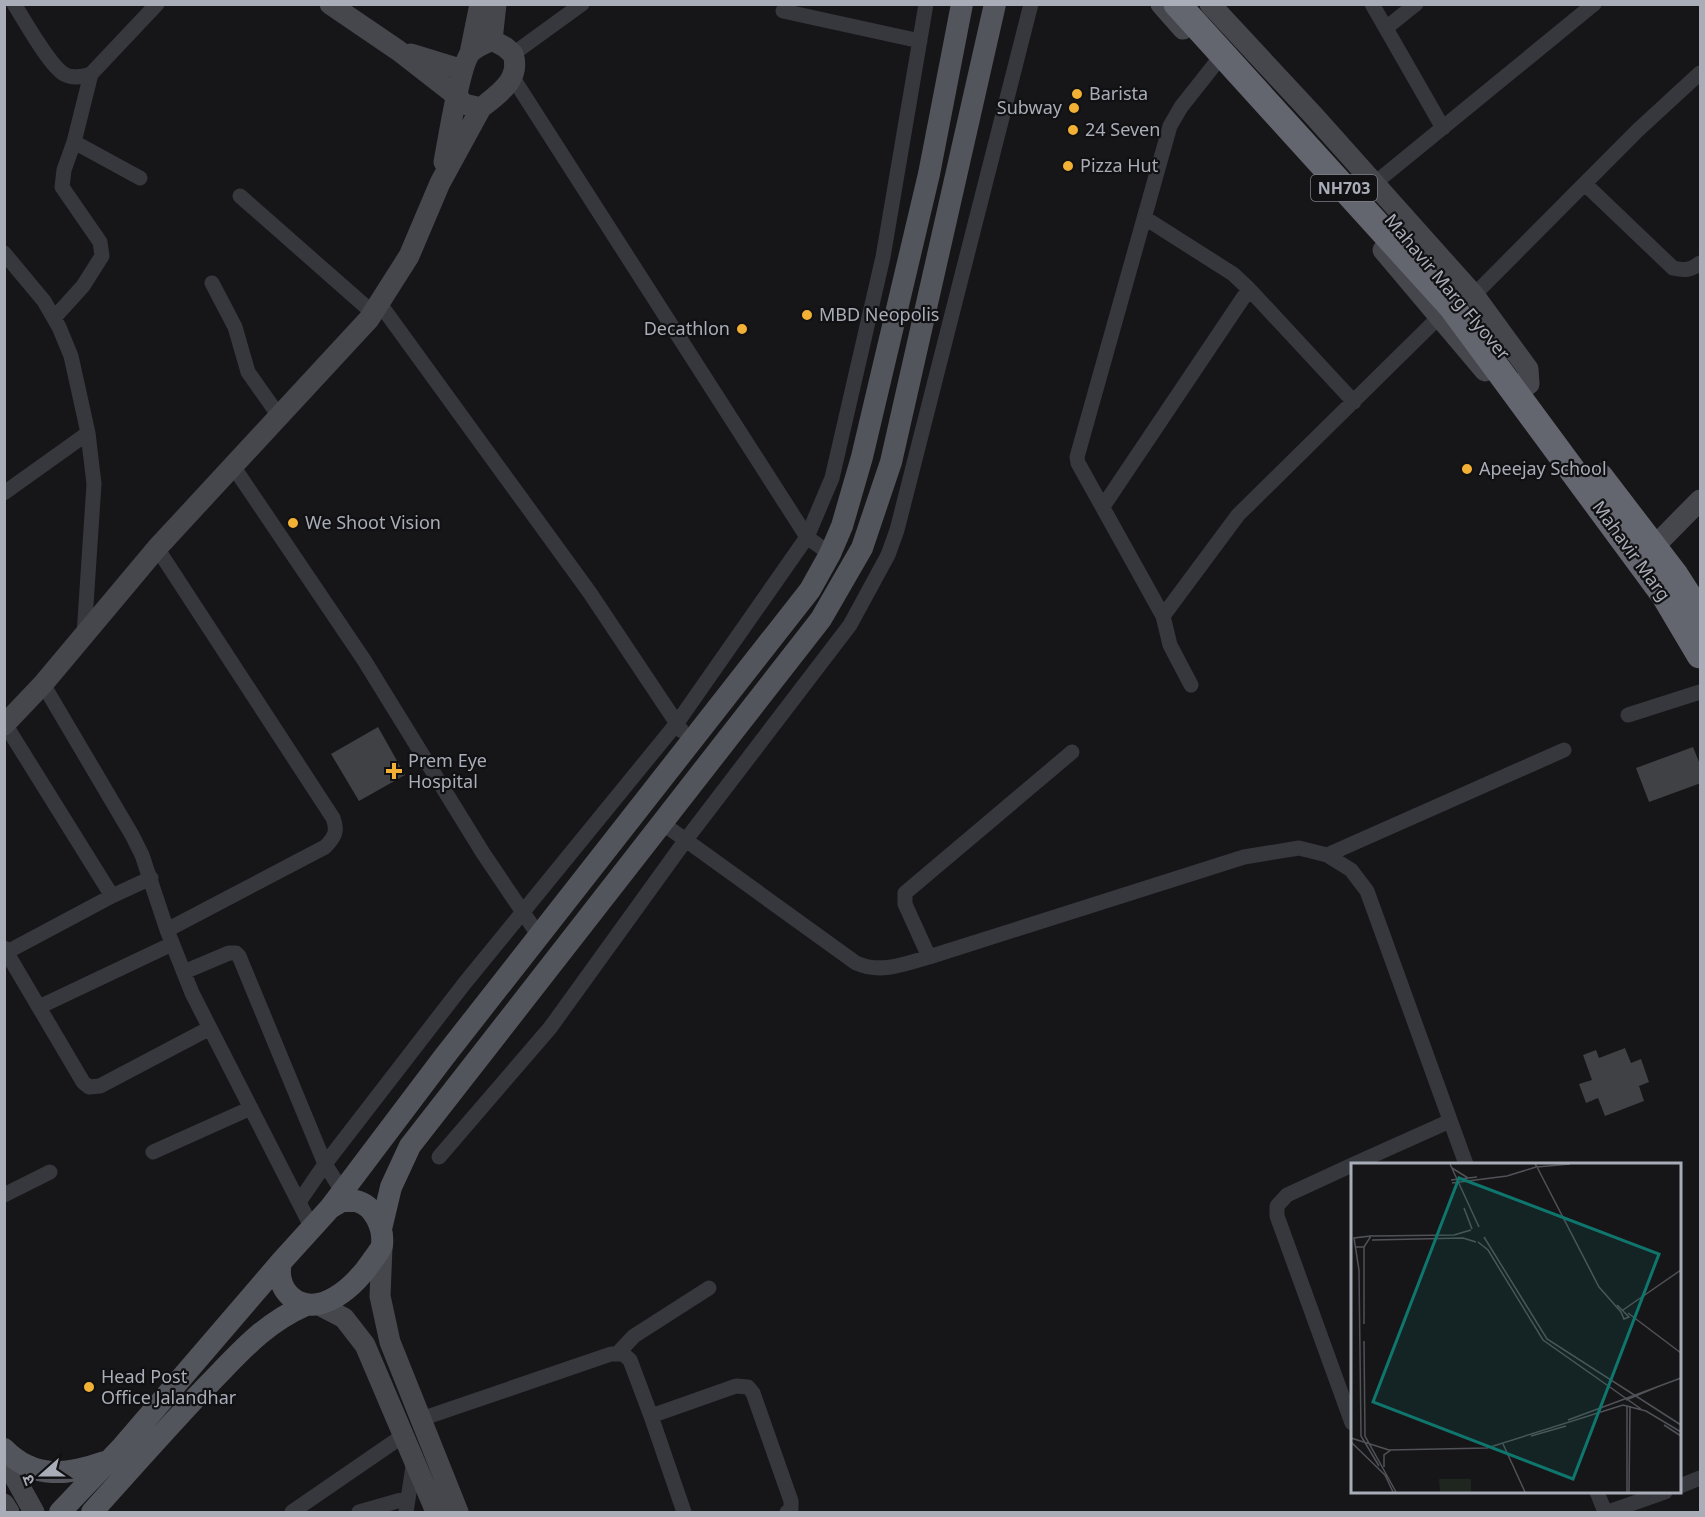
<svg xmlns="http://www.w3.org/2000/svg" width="1705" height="1517" font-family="'Noto Sans','Noto Sans Devanagari',sans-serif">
	<rect width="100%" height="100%" fill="#161618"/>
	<path fill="#404145" d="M378,727L405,775L359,801L331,754Z
		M1693,747L1701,767V783L1649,802L1636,768Z
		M1625,1048L1631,1063L1641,1059L1649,1082L1639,1086L1644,1101L1605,1116L1598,1098L1586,1103L1579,1084L1592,1080L1583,1055L1596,1050L1599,1058Z"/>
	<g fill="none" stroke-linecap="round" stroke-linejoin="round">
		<path stroke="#37383d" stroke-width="15" d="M14,4C25,21 49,65 64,74C73,79 82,77 91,74L157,4
			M1372,4L1443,128
			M783,11L920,41
			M1386,28L1416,4
			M513,54L582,4
			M513,78L807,537L830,554
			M74,142L140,178
			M1375,183L1594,4
			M1585,184L1673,268C1685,271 1691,270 1700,263
			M240,196L373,313
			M1145,218L1233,274L1249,289L1354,402
			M4,253L44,301L59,327L71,356L88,433L94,484L84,635
			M212,283L235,327L248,372L279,416
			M1474,295L1638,130L1700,73
			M380,304L590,593L682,731
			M54,318L83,286L102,256L100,242L62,187L64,170L74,142L91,74
			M233,466L364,660L483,853L539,936
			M4,493L88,433
			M1104,505L1249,289
			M157,548L333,818C338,831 335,837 325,847L167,930
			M1163,616L1238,515L1439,317
			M43,684L132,835L142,855L167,930L192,993L312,1228
			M1191,685L1170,645L1163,616L1078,463L1077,457L1170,126L1181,107L1215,64
			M1628,715L1700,692
			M5,724L112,896
			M662,823L856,963C881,974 904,964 929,957L1244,857L1299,848L1327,855L1351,870L1367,891L1466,1164
			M1327,855L1564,750
			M4,948L83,1082L89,1087L100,1086L210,1028
			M7,952L112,896L151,878
			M929,957L905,904V893L1072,752
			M184,972L229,953H236L239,956L325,1164L342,1191
			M39,1007L172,944
			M153,1152L251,1108
			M439,1157L550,1028L685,841L850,625L888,555L897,530L1031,4
			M1354,1164L1450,1121
			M1352,1165L1287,1195L1277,1206V1216L1352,1423
			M4,1195L50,1172
			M299,1202L325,1164L464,984L677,723L807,537L832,478L883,257L926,4
			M618,1353L634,1336L709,1288
			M651,1416L736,1386L748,1387L753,1393L791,1501V1509L787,1512
			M421,1419L611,1354H623L630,1360L651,1416L684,1512
			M1680,1486L1700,1478
			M1597,1492L1605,1512
			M292,1512L404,1435
			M359,1512L408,1498
			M406,1512L414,1460
			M1608,1512L1665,1492"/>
		<path stroke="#45474d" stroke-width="21" d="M330,4L399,51L458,97L464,104L481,108C500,93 521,79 513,54L505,47L492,40C484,44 477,46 471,52C460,64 448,141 444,162
			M1161,4L1183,29
			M1210,4L1314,116L1474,295L1528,369L1529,384
			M492,40L496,4
			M470,53L480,4
			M411,54L463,70
			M1383,250L1485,371
			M1644,557L1700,500
			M4,725L43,684L157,548L369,319L409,256L440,183L481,108
			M382,1247L380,1296L390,1342L458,1512
			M319,1305L344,1318L365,1345L436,1512
			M4,1458L34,1512
			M4,1504L9,1512"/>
		<path stroke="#53555c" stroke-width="22" d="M342,1201C347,1201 352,1201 356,1201C374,1205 384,1228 382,1245C381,1250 375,1256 372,1261C357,1284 318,1322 290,1296C281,1287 278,1275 281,1262L330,1208Z
			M330,1208L444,1057L810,590L830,554L842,526L862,457L929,174L962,4
			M381,1229L391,1187L410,1146L821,619L862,548L891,462L995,4
			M4,1449C34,1480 68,1475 105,1462
			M60,1512L123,1446L281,1262
			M92,1512C129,1471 166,1429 204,1389C238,1355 261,1325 306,1305"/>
		<path stroke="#63666e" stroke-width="27" d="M1177,4L1452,307L1665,596L1700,655
			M1600,477L1675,575L1700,614"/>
	</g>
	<g fill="#f2b134" stroke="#111113" stroke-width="2">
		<circle cx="1077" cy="94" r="6"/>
		<circle cx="1074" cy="108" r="6"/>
		<circle cx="1073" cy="130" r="6"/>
		<circle cx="1068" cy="166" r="6"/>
		<circle cx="807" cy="315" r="6"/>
		<circle cx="742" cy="329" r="6"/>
		<circle cx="1467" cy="469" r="6"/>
		<circle cx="293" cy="523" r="6"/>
		<path d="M391 762h6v6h6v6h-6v6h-6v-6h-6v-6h6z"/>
		<circle cx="89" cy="1387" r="6"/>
	</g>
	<g text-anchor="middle" stroke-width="4.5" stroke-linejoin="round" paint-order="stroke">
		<rect fill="#111113" stroke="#7b7e86" stroke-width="1.5" x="1311" y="175" width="66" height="26" rx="4.5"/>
		<g font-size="16" font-weight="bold" fill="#a8adb8">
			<text x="1344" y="194">NH703</text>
		</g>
		<g font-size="18" fill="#a8adb8" stroke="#111113" text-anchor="start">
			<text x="1089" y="100">Barista</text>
			<text x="1062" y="114" text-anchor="end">Subway</text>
			<text x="1085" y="136">24 Seven</text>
			<text x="1080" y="172">Pizza Hut</text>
			<text x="819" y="321">MBD Neopolis</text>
			<text x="730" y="335" text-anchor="end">Decathlon</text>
			<text x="1479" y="475">Apeejay School</text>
			<text x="305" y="529">We Shoot Vision</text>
			<text x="408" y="767">Prem Eye<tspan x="408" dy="21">Hospital</tspan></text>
			<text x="101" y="1383">Head Post<tspan x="101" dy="21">Office Jalandhar</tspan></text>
		</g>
		<g font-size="18" fill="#a8adb8" stroke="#111113">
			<text transform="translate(1447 287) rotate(50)" y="6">Mahavir Marg Flyover</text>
			<text transform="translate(1631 551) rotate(54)" y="6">Mahavir Marg</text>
		</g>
	</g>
	<g transform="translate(1351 1163)">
		<rect width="330" height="330" fill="#161618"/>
		<path d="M88,316H120V329H89Z" fill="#1e261f"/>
		<path fill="none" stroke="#505258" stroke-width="1.5" d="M99,1L128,64M184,1L186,4L219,1M186,4L248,124L270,149M101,5L117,15M100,17L126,14M101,20L156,13L185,4M113,45L121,66M21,73L103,72L120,67M133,74L196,176L330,262M21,77L112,75L125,79M127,79L137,87L192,177L290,246M5,84H13L20,73L3,75L8,107L10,273L28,303M266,142L278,154L273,156L270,149M272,147L330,107M277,150L330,190M13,161V84M13,178L14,273L45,329M275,237L306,224M217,257L330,215M313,262L330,273M180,273L215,263M0,275L38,287L136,285L272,242L295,248L330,269M0,279L34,312M152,281L174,329M33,304V292L40,287M34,312L42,329M276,329V243M278,329L279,243"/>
		<path fill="#0f766e" fill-opacity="0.15" stroke="#0f766e" stroke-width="3" d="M108,15L308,91L222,316L22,239Z"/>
		<rect width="330" height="330" fill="none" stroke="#a8adb8" stroke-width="3"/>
	</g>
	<rect width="1705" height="1517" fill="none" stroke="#a8adb8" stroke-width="12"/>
	<g transform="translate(42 1475) rotate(249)" stroke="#111113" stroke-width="4.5" paint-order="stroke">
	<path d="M0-4.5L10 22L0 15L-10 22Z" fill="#a8adb8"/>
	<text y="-9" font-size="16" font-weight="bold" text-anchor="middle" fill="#a8adb8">उ</text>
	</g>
</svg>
